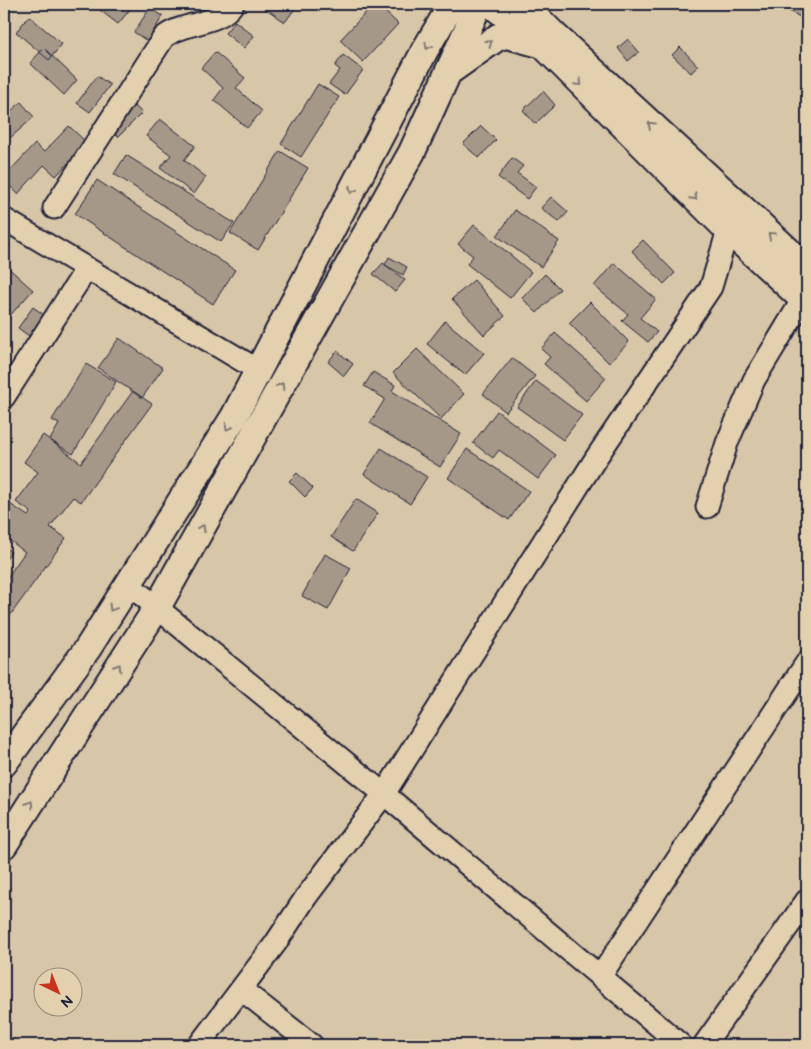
<svg xmlns="http://www.w3.org/2000/svg" width="811" height="1049" font-family="'Balsamiq Sans',sans-serif">
	<rect width="100%" height="100%" fill="#d7c6a7"/>
	<filter id="ink" filterUnits="userSpaceOnUse"><feTurbulence type="fractalNoise" baseFrequency=".02" numOctaves="2"/><feDisplacementMap in="SourceGraphic" scale="10" xChannelSelector="R" yChannelSelector="G"/><feConvolveMatrix kernelMatrix="1 2 1 2 8 2 1 2 1" color-interpolation-filters="sRGB"/></filter>
	<g filter="url(#ink)">
		<path fill="#a59889" stroke="#22223b" d="M92,4H128L132,7L118,24Z
			M259,4H294L297,6L285,22Z
			M371,4H386L378,12Z
			M374,4H377L398,24L363,62L340,40Z
			M777,4H807V21Z
			M150,8L163,16L147,41L134,32Z
			M29,16L62,44L49,60L16,32Z
			M235,21L254,36L244,48L225,33Z
			M628,39L639,52L628,61L618,48Z
			M680,47L698,66L691,73L672,55Z
			M44,48L77,80L64,95L30,63Z
			M215,52L245,78L236,88L262,111L247,128L214,100L223,88L201,68Z
			M343,55L363,70L345,95L329,84L340,70L335,66Z
			M97,76L110,85L90,112L77,103Z
			M318,84L339,97L301,157L281,144Z
			M4,89L11,94L4,104Z
			M543,91L555,105L535,124L523,110Z
			M21,102L34,117L10,138L4,131V118Z
			M132,103L142,113L118,137L108,126Z
			M160,119L195,146L184,160L206,177L194,194L160,168L171,155L146,136Z
			M69,126L87,143L56,176L44,165L18,194L4,180V177L35,144L44,152Z
			M481,126L496,140L479,158L463,144Z
			M4,143L9,147L4,155Z
			M280,151L308,168L258,250L230,233Z
			M126,155L234,223L221,242L114,174Z
			M512,158L523,166L517,173L536,187L527,199L498,177Z
			M97,180L235,270L213,304L75,214Z
			M551,197L568,212L559,222L541,208Z
			M515,210L559,241L541,267L497,236Z
			M474,225L531,272L510,298L467,264L473,256L458,244Z
			M643,240L675,273L664,284L632,251Z
			M389,257L407,267L403,275L385,265Z
			M383,263L405,280L395,292L373,274Z
			M614,263L656,299L640,318L657,332L648,342L622,321L628,314L594,286Z
			M4,264L33,290L6,320L4,319Z
			M545,274L560,289L537,313L522,298Z
			M474,280L505,316L484,335L452,299Z
			M590,302L629,342L609,363L569,323Z
			M33,307L44,315L29,336L18,328Z
			M445,321L484,353L465,375L427,344Z
			M555,333L606,378L586,401L544,364L550,357L541,349Z
			M119,338L163,368L142,398L98,368Z
			M417,349L464,394L441,419L393,373Z
			M337,351L353,364L344,376L328,362Z
			M512,358L535,376L506,412L483,394Z
			M86,364L116,382L73,454L50,440L59,424L52,420Z
			M373,372L395,385L392,391L461,434L440,467L370,423L385,399L364,386Z
			M536,381L582,415L563,440L517,407Z
			M133,391L152,404L81,502L73,497L50,527L66,538L4,624V582L25,552L4,536V500L28,516L31,512L16,502L38,472L24,462L43,435L81,463Z
			M497,411L556,455L538,479L499,450L493,458L473,443Z
			M381,448L427,477L410,504L364,474Z
			M467,449L529,491L509,520L448,478Z
			M297,473L313,488L305,497L289,481Z
			M356,499L378,513L353,551L331,537Z
			M4,546L11,552L4,562Z
			M325,554L351,568L328,610L302,596Z"/>
		<g fill="none" stroke-linecap="round" stroke-linejoin="round">
			<g stroke="#22223b" stroke-width="25">
				<path id="minor" d="M54,208L164,37C184,21 218,26 233,4
					M4,219L258,370
					M4,397L87,268
					M707,507L727,443L754,380L803,299
					M127,583L384,794L681,1045
					M600,977L807,662
					M242,990L312,1045
					M199,1045L275,944L306,897L384,794L596,458L711,287L728,230
					M704,1045L807,900"/>
			</g>
			<g stroke="#22223b" stroke-width="30">
				<path id="major" d="M491,4L542,44L728,230L807,303
					M523,4L553,34L807,268
					M450,71L498,37L507,35L536,43
					M4,763L88,648L234,417L425,50L452,4
					M4,845L158,606L412,152L479,4"/>
			</g>
			<use href="#minor" stroke="#e2d0ae" stroke-width="21"/>
			<use href="#major" stroke="#e2d0ae" stroke-width="26"/>
		</g>
		<defs><path id="oneway-chevron" d="M-2-3.5L2.5 0L-2 3.5" fill="none" stroke-width="1.6" stroke-linecap="round" stroke-linejoin="round" transform="scale(1.25)"/></defs>
		<g stroke="#827974">
			<use href="#oneway-chevron" transform="translate(489 43) rotate(-36)"/>
			<use href="#oneway-chevron" transform="translate(428 46) rotate(119)"/>
			<use href="#oneway-chevron" transform="translate(579 83) rotate(45)"/>
			<use href="#oneway-chevron" transform="translate(651 125) rotate(-137)"/>
			<use href="#oneway-chevron" transform="translate(352 190) rotate(118)"/>
			<use href="#oneway-chevron" transform="translate(694 197) rotate(45)"/>
			<use href="#oneway-chevron" transform="translate(771 235) rotate(-138)"/>
			<use href="#oneway-chevron" transform="translate(281 386) rotate(-61)"/>
			<use href="#oneway-chevron" transform="translate(228 427) rotate(123)"/>
			<use href="#oneway-chevron" transform="translate(202 528) rotate(-61)"/>
			<use href="#oneway-chevron" transform="translate(112 608) rotate(121)"/>
			<use href="#oneway-chevron" transform="translate(118 667) rotate(-57)"/>
			<use href="#oneway-chevron" transform="translate(30 804) rotate(-57)"/>
		</g>
	</g>
	<rect width="811" height="1049" fill="none" stroke="#e2d0ae" stroke-width="20"/>
	<rect x="10" y="10" width="791" height="1029" fill="none" stroke="#22223b" stroke-width="2" filter="url(#ink)"/>
	<g transform="translate(58 992) rotate(137)"><circle r="24" fill="#e2d0ae" stroke="#958a80"/>
	<path d="M0-4L9 19L0 12L-9 19Z" fill="#c8321e"/>
	<text y="-8" font-size="14" font-weight="bold" text-anchor="middle" fill="#22223b">N</text>
	</g>
</svg>
